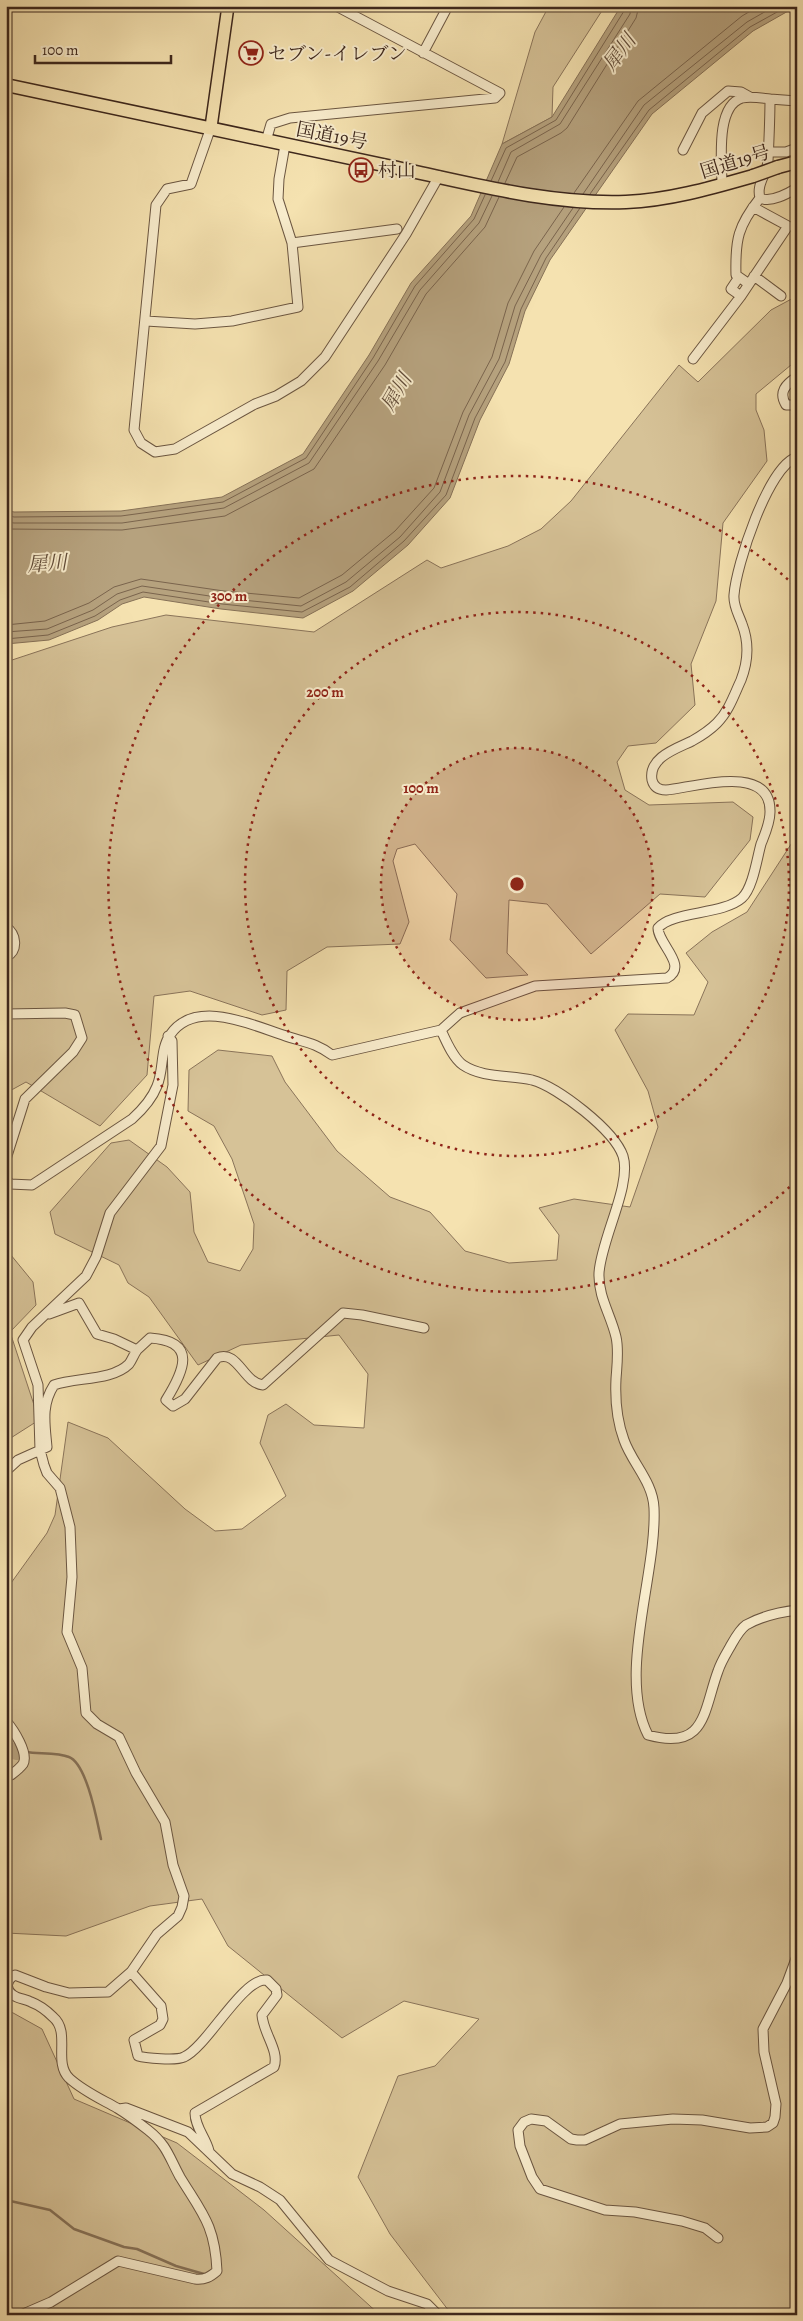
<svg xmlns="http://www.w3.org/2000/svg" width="803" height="2321" font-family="Alegreya,'Noto Serif JP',serif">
	<rect width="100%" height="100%" fill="#f5e2b0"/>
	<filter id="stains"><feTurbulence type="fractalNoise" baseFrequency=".004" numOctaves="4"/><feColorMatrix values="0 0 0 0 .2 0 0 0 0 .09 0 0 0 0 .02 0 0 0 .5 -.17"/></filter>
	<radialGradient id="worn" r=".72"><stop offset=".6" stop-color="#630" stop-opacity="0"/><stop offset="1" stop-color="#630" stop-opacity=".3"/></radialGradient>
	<path fill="#d6c297" stroke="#8a745a" d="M549,6H605L553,87L552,117L502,144L535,32Z
		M797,296V360L756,394V410L764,430L767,461L723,523L716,601L691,664L695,705L656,743L628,746L617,762L625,790L649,805L733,802L753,817L750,840L705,897L660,894L591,954L547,904L509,900L507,953L528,975L486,978L450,940L457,894L415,844L397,849L393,861L409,922L400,944L327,947L287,971L286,1010L262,1015L190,991L154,996L147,1075L100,1126L26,1082L6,1093V662L112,627L166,615L314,632L427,560L441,568L508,546L541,529L571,501L679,365L698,382L771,310Z
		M797,835V2315H452L390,2234L358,2177L398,2076L435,2066L479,2019L404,2001L342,2038L228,1946L202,1899L150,1906L66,1936L6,1933V1590L47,1533L55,1515L68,1422L108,1438L185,1509L215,1531L242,1529L286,1496L260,1443L268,1415L286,1404L314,1425L364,1428L368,1374L339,1335L241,1345L198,1365L149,1297L128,1283L119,1265L55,1234L50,1212L111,1143L129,1140L167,1167L190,1192L194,1232L208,1262L240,1271L253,1249L254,1224L232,1159L214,1126L188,1111L189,1070L218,1050L272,1056L285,1082L337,1151L390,1197L430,1212L465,1251L509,1263L557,1260L559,1235L539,1208L574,1199L630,1207L658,1127L648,1091L615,1030L628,1014L694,1015L708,982L686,953L712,932L747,912Z
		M6,1249L33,1282L36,1305L10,1332L39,1420L6,1441Z
		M6,2009L42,2029L74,2099L177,2143L264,2210L380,2315H6Z"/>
	<path fill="#b6a27e" stroke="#867157" d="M621,6H797L753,31L652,114L550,260L525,311L509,364L480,420L450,498L408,545L353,591L303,618L221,609L144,597L122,604L98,620L49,640L6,644V510L14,512L121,511L222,497L303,454L369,355L411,283L471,216L502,144L552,117Z"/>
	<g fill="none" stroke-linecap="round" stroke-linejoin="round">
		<path stroke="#7a644d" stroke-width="1" d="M491,181L506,148L556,120L624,11L625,6
			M498,182L511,152L560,124L630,14L631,6
			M505,183L517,157L561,133L567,128L636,18L639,6
			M574,193L638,101L742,16L759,6
			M583,194L644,105L747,22L775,6
			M590,194L649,110L750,27L788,6
			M6,515L14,517L121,516L223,502L306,458L373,358L415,286L474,219L485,195
			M6,522L14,523H122L224,508L309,463L378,361L420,290L479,223L492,196
			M6,529L122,530L225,516L314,469L385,365L426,294L485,227L499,197
			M6,625L45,621L89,603L114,587L141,579L224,591L299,598L342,575L395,531L434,488L463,412L492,357L508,303L534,251L564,207
			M6,632L47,629L93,610L117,594L142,586L223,598L301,606L346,582L400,537L440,492L469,415L499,359L515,306L541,255L573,208
			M6,639L48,635L95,616L120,600L143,592L222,604L302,612L350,587L404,541L446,495L475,418L505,362L521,309L546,258L580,208"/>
		<path stroke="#867157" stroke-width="2.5" d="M26,1752C39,1754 58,1752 69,1757C87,1764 97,1821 101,1839
			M6,2200L50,2210L74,2229L124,2247L137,2249L176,2266L204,2274"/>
		<path stroke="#b6a27e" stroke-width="16" d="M6,1749L17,1752"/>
		<g stroke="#6b5641" stroke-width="11">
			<path id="minor" d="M423,53L448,6
				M770,99L797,101
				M211,127L191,184L167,189L156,205L134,430L141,443L155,452L175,449L255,404L276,396L301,381L325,357L406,234L439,176
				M266,141L271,124L290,118L495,98L500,93L336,6
				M683,150L702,113L728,91L741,92L750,97
				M768,152H786L797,148
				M722,185C722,163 715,106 742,98C751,96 761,98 770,99C770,119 769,140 768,161C767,174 756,184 760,198C771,203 787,194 797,188
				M753,207L788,226L749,284L736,275C735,239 738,226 760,198
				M292,243L397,229
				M754,276L781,296
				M739,277L731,289L741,296L749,284
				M146,321L195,324L232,321L298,307L292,243L278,199L279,179L285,145
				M693,359L741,296
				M797,377C786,384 778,392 786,405H797
				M6,927C16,934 19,950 6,957
				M6,1014L65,1013L75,1015L82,1038L73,1052L25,1099L6,1159
				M441,1030C446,1041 453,1058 463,1065C482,1078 510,1075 532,1080C558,1087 614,1130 623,1156C632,1185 601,1239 599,1273C598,1297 611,1315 616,1337C619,1350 617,1365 616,1379C615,1399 617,1421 624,1440C632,1463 653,1482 654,1508C657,1575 617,1674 648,1735C706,1751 703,1712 718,1671C721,1662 726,1654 730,1647C734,1640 739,1630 746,1625C760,1617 781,1612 797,1610
				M6,1179L10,1184L32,1185L132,1119C142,1110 152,1099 157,1086C164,1070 160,1049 170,1035C195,998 252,1025 283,1035C302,1042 315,1042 332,1055L441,1030L460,1013L535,986L667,978C689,966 658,944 658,928C672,911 723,915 742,898C753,888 757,858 761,844C765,834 770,823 770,812C771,762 692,788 666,790C660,790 654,788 652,780C648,757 678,748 692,741C701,736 710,730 717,723C729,711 734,695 741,680C748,662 749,642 742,624C739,615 733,606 734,595C736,566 768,466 797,457
				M49,1314L79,1303L97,1334L114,1339L137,1350L150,1338C198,1341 184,1371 166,1400L173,1406L185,1399L217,1358C238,1349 243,1383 263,1385L343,1313L362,1315L424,1328
				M6,1471L18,1460L47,1447C45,1424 41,1405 54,1385C76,1377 112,1381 129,1364C132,1360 134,1354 137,1350
				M6,1721C13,1729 29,1753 23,1764C20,1768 15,1772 11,1775L6,1774
				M131,1972L161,2006L163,2019L160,2025L134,2040L138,2056C145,2058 176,2061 184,2057C207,2047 243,1977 267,1980L276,1989L277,1995L262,2015C263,2033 280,2051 274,2067L195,2113C195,2127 206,2138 209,2151
				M119,2109L126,2108L188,2132L232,2174L260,2187L280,2200L329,2260L388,2291L427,2304L438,2315
				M718,2238L705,2228L682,2221L635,2212L605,2210L540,2189L532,2177L520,2146L518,2130L524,2122L531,2119L546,2121L571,2139L577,2140H585L620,2124L673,2119L702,2120L750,2128L767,2127L773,2123L775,2117L776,2104L764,2052L763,2029L787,1983L797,1956
				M21,2315L51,2302L118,2261L195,2279C205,2280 210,2277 217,2271C215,2225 202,2213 180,2177C169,2157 167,2145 148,2130C139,2123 127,2114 117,2108C101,2099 83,2091 69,2078C53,2062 71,2032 53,2017C47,2011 39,2005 31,2002C26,1999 18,1999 13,1995C4,1989 7,1979 15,1975L46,1987L69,1993L108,1992L131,1972L157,1934L178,1916L182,1907L184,1896L173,1865L165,1822L136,1773L119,1737L97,1724L86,1713L82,1668L67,1632L72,1577L70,1527L60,1488L47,1473L44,1465L40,1450L38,1385L23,1340L32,1327L86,1276L96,1257L110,1213L161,1146L173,1085L172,1041L168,1036"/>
		</g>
		<g stroke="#3d271c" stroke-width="14">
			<path id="major" d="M211,127L228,6"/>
		</g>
		<g stroke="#3d271c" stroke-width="15">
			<path id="highway" d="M6,85C134,112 261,139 388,166C466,182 546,205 626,202C670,200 711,188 753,176
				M778,167L797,162"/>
		</g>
		<use href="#minor" stroke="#f8eccc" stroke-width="9"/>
		<use href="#major" stroke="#f5e2b0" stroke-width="11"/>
		<use href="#highway" stroke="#f5e2b0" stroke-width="12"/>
		<g stroke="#3d271c" stroke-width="15" stroke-linecap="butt">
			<path id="highway-bridge" d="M753,176L778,167"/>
		</g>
		<use href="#highway-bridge" stroke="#f5e2b0" stroke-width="12"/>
	</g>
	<circle cx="517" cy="884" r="136" fill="#8f2418" fill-opacity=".12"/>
	<g fill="none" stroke="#8f2418" stroke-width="2.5" stroke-dasharray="2.5 5">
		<circle cx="517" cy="884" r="136"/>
		<circle cx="517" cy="884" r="272"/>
		<path d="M795 1182A408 408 0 1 1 795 586"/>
	</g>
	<defs>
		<g id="supermarket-ring" transform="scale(1.25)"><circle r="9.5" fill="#f8eccc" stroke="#8f2418" stroke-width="1.5"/><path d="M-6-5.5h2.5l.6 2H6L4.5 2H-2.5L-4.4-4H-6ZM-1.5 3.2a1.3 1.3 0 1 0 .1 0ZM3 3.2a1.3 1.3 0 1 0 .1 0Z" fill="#8f2418"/></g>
		<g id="bus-ring" transform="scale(1.25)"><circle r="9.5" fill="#f8eccc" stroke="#8f2418" stroke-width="1.5"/><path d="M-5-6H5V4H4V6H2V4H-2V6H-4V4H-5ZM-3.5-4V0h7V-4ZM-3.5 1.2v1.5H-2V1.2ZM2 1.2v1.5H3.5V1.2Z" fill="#8f2418"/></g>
	</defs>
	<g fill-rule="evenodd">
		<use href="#supermarket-ring" x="251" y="53"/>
		<use href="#bus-ring" x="361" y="170"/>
	</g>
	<g text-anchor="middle" stroke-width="4" stroke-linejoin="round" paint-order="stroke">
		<g font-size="19" fill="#3d271c" stroke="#f8eccc" text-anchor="start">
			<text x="268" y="60">セブン-イレブン</text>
			<text x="378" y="177">村山</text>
		</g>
		<g font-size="19" fill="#3d271c" stroke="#f8eccc">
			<text transform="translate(332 135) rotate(11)" y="7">国道19号</text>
			<text transform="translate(735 161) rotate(-17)" y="7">国道19号</text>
		</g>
		<g font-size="20" font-style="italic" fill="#614c39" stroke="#f8eccc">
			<text transform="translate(619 52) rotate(-53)" y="7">犀川</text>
			<text transform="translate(396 392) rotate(-60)" y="7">犀川</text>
			<text transform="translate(47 563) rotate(-4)" y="7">犀川</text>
		</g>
	</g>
	<circle cx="517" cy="884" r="8" fill="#8f2418" stroke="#f8eccc" stroke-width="2.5"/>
	<g font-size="15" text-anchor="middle" font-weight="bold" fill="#8f2418" stroke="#f8eccc" stroke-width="4" stroke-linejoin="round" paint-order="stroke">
		<text x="229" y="601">300 m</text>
		<text x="325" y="697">200 m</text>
		<text x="421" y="793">100 m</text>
	</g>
	<rect width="803" height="2321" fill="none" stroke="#f5e2b0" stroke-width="25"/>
	<rect x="8" y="8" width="788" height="2306" fill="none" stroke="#3d271c" stroke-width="2.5"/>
	<rect x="12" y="12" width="778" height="2296" fill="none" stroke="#3d271c"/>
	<path d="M35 55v8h136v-8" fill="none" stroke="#3d271c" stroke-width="2.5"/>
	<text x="42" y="55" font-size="15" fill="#3d271c" stroke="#f8eccc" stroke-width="4" paint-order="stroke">100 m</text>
	<rect width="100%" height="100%" filter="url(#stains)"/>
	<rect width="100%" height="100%" fill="url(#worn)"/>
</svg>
